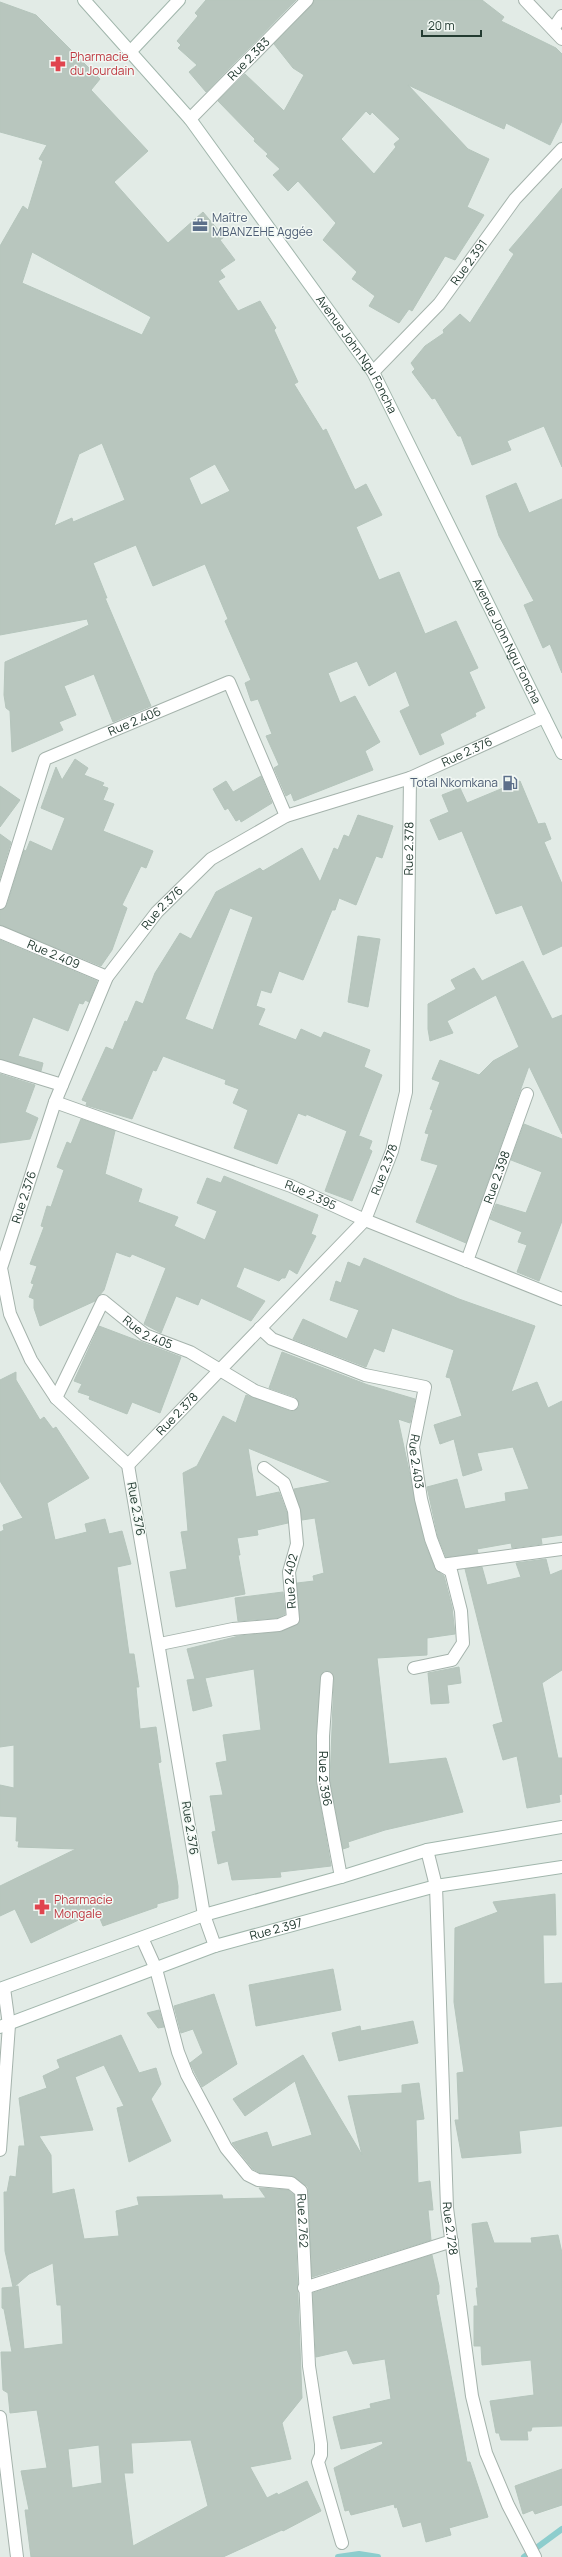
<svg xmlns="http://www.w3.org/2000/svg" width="562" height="2557" font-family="Manrope,sans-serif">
	<rect width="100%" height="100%" fill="#e2ebe6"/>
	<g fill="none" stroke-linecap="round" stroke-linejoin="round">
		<path stroke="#8dcdcd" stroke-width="6" d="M338,2557L359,2554L378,2557
			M524,2557L562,2529"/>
	</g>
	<path fill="#b8c6be" stroke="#b5c5bc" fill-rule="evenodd" d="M206,0H296L206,92L189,72L197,65L178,48L181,45L177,41L198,16L195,13Z
		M314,0H482L504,17L501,21L556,48L562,54V121L550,145L506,123L504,129L408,85L468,149L489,159L467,207L484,215L455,260L445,256L412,311L409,309L399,323L369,306L375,296L352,279L357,272L323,240L336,223L298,181L288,191L273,175L280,169L266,156L268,154L254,141L255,139L218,101L245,74L284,111L304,75L293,68L274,44L312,5ZM366,111L370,115L372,112L400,139L394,144L396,147L374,174L341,139Z
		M0,2L36,15L100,79L91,90L148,151L114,182L168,243L203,212L224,237L220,240L235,260L220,270L225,277L218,281L238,311L260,301L276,328L274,330L298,382L294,384L323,431L326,429L355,490L366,484L382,515L356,527L379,580L399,572L425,634L456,621L478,668L469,672L485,708L475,713L476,716L440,734L444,744L420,755L400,711L410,706L396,671L369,686L357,661L328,673L340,703L355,696L380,742L365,751L373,770L294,801L291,793L286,796L274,768L279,765L266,736L272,734L258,699L251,701L245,683L251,680L225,621L228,619L205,564L153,586L136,545L93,563L107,598H105L151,706L113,722L94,674L64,686L76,715L59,722L63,730L12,752L10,711L6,708L4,695L5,662L89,625L87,619L0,635V246L23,206L28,210L43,161L39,159L47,145L0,132ZM32,252L151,317L142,335L22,283ZM102,443L125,500L73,522L72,518L54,526L79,454ZM215,464L230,491L201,505L189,478Z
		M562,188V467L544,426L507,441L511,450L472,465L461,436H458L435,398L432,399L412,372L415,369L411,363L425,346L444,333L443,330L460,314L470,323L514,254L509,250Z
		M516,483L529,513L562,499V673L550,644L543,648L524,605L534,601L499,536L486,496Z
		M75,759L88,768L84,775L104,783L102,786L108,788L103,800L114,804L103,831L153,851L146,868L141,866L122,905L127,908L112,950L101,966L0,925V910L7,905L24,850L26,851L30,841L52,851L65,818L41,808L56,767L62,780Z
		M261,776L272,803L241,822L240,819L236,821L228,808L225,810L213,789L226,781L233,792Z
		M520,781L538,824L545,823L551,839L544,842L562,884V946L543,955L522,905L496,914L462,831L439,840L430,820L449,812L442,795L460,788L467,803Z
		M0,786L20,800L0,827Z
		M358,815L393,826L382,858L376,856L356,905L339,898L335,910H332L303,980L279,971L271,993L261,990L256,1006L265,1009L258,1025L296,1040L301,1029L321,1038L324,1032L370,1050L364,1067L382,1075L359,1135H357L372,1141L369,1149L372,1151L352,1201L325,1191L347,1131L306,1114V1116L298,1113L277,1164L234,1148L248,1110L233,1103L239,1089L225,1084L226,1080L163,1056L156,1071L153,1070L132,1119L86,1105L87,1102L82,1100L106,1047L113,1050L125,1021L127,1022L136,1001L143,1004L155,973L180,933L191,939L216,892L260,868L263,871L302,848L320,882L334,848L338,850L344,835L349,837ZM230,908L253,917L213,1030L185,1019Z
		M0,834L11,842L0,878Z
		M358,936L380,939L368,1007L348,1002Z
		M0,940L97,981L89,1002L85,1000L83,1004L79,1003L68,1031L33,1017L18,1056L43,1063L41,1071L0,1059Z
		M523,961L552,1019L562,1015V1134L529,1066L466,1243L416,1222L438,1165L421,1160L429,1134L425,1133L433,1110L430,1109L440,1082L432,1079L440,1060L479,1075L493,1061L519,1047L496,995L447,1021L453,1033L430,1041L428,1029V1004L456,989L451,980L474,968L482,981Z
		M0,1074L35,1085L25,1112L38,1118L30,1139L0,1143Z
		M81,1119L115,1131L105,1174L142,1189L138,1202L178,1217L174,1226L205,1240L217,1211L197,1203L207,1178L221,1183L224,1176L318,1215L311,1234L316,1236L297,1274L289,1269L285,1278H282L279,1281L244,1267L236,1287L265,1301L251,1321L201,1298L198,1305L176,1296L161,1333L144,1324L166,1268L132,1254L130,1257L116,1252L104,1290L95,1301L40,1326L34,1308V1299L29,1297L34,1284L31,1283L37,1266L30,1264L44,1227L41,1226L47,1206L51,1207L64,1170L57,1167L67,1142L71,1144Z
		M524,1124L562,1139V1221L539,1281L517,1272L527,1245L518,1242L522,1232L490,1219L496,1204L526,1213L542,1172L511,1160Z
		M364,1258L459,1299L535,1326L511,1392L537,1382L548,1408L562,1401V1535L541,1538L542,1544L512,1548L511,1543L477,1549L478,1553L446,1557L438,1537L427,1487L457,1479L465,1509L506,1501L505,1493L529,1489L513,1447L477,1453L482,1470L463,1476L454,1439L440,1444L434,1425L462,1416L450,1378L446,1377L454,1350L392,1328L384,1352L374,1348L366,1367L293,1339L303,1319L347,1339L359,1310L330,1300L336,1281L341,1283L348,1262L360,1267Z
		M99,1326L181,1357L160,1413L132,1402L127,1414L89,1399L90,1396L78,1392L82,1384L74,1381Z
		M282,1352L368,1385L415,1399L410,1423L398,1419L424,1541L435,1569L444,1576L452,1607L455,1634L427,1638V1655L377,1658L384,1721L389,1764L446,1758L463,1812L385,1830L348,1842L349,1847L343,1849L330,1780L334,1678L331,1672L324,1671L320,1677L316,1781L331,1866L280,1872L281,1877L232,1880L228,1861L218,1864L212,1832L216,1831L210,1796L223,1795L216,1763L227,1761L223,1735L261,1730L254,1669L205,1678L212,1706L193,1711L187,1680L195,1679L187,1649L239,1636L280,1632L299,1623L297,1583L314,1581L313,1576L324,1573L315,1518L302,1520L294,1489L331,1482L248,1448L256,1497L279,1492L287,1513L288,1523L257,1530L258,1535L237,1538L240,1555H238L245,1594L176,1607L170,1572L187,1569L181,1532L188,1531L183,1473L197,1466L223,1416L236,1423L246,1395L290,1411H294L299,1407V1402L295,1397L269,1388Z
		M16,1372V1380L40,1420L44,1417L53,1429L56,1427L89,1478L47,1503L55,1540L87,1532L85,1524L105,1519L109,1534L122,1531L131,1564L117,1567L129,1654H134L139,1687H136L140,1729L156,1727L161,1762L158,1763L178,1886V1898L157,1904V1907L103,1926L97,1911L31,1943L15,1909L0,1916V1886L76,1849L18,1847L19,1841H16L17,1817L0,1816V1785L14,1788V1745L0,1747V1532L4,1530L3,1525L23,1518L0,1481V1380Z
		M546,1559L550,1575L562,1570V1670L542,1683L558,1758H562V1794L559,1795L560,1802L527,1808L517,1756L503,1760L493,1725L503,1722L465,1569L482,1567L487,1585L521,1577L516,1563Z
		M283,1592L285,1614L277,1618L238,1621L235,1598Z
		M459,1667L461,1683L447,1685L449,1703L431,1704L428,1673Z
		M555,1894L556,1935H543L544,1984L562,1983V2126L519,2131L521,2153L462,2158L455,2120H459L457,2073L464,2072L454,2002L455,1928L498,1912L493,1902Z
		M333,1969L341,2010L256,2026L249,1985Z
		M214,1994L237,2064L202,2087L190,2063L203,2053L193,2029L181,2033L174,2006Z
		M159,2010L164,2027L158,2028L147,2013Z
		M413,2021L418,2043L339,2061L332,2033L360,2026L361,2031Z
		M121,2035L139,2073L156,2068L161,2084L151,2099L171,2141L129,2162L117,2108L124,2106L104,2065L75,2077L93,2130L39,2136L51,2155L52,2194L74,2189L84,2239L119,2236L116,2211L139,2205L137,2197L222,2195L223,2199L266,2198L259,2188L288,2190L294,2195L302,2398L282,2423L291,2459L250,2467L267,2498L277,2493L278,2495L307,2481L321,2511L283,2531L282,2530L223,2557H31L25,2510H29L21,2471L47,2468L37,2410L10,2413L8,2393L3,2390L1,2352H12L4,2309L2,2308V2288L13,2287L5,2251L4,2192H7L10,2176L16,2177L19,2146H25L19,2098L47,2088L43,2076L60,2068L57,2060ZM53,2263L57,2305H61L63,2344L24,2349L18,2286L14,2287L29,2274ZM191,2440L208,2506L133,2546L124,2473H133L131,2443ZM99,2445L102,2483L72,2488L68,2449Z
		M303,2055L362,2155L348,2096L402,2093V2085L419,2083L424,2119L416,2120L418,2183L430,2181L433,2210H428L431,2240L312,2277L308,2187L292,2176L260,2173L253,2169L232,2143L267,2132L272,2147L312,2135L295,2081L245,2116L233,2099Z
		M487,2222L494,2243H532L531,2238L558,2235L562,2253V2426L532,2427L531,2431H527L528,2440H501L499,2433H496L490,2401L534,2395L531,2360L482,2365L481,2346H474V2306H478L476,2288H478L472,2224Z
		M432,2255L439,2286V2294L436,2295L467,2462H470L488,2517L449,2528L451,2535L426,2542L421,2522L403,2527L397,2507L395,2508L394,2504L351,2515L349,2510L345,2511L334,2468L383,2444L382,2441L341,2449L333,2417L371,2408L370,2404L391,2399L385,2359L353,2364L347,2350L316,2357L313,2293Z
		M562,2469V2505L535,2514L533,2510L523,2514L515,2486Z"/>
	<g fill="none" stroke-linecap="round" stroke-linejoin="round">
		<g stroke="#a5b3ac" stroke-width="14">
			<g id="street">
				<path d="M525,0L562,39"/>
				<path d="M553,29L562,16"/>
				<path id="s1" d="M190,119L307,0"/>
				<path id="s2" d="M373,372L439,304L515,199L562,149"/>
				<path id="s3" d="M0,903L45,759L229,682L286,816"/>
				<path id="s4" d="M0,932L107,977"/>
				<path d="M0,1066L62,1085"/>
				<path id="s5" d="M55,1102L291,1186L365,1220L562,1299"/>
				<path id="s6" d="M467,1261L527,1094"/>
				<path id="s7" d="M260,1328L272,1339L365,1375L425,1387L413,1447L421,1499L431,1539L441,1565L562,1549"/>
				<path id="s8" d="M56,1398L103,1301L145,1335L190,1352L255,1391L292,1404"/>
				<path id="s9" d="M128,1465L365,1220L392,1151L406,1092L410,778"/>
				<path id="s10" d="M160,1644L233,1629L279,1625L293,1619L289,1572L297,1544L294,1511L284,1483L264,1468"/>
				<path d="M414,1668L452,1660L463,1643L461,1611L451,1571L441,1565"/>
				<path id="s11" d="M327,1678L323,1736V1781L341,1877"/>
				<path id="s12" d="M427,1850L436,1886L447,2208L472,2396L486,2453L508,2505L535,2557"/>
				<path id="s13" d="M142,1938L156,1969L178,2052L187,2075L226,2148L248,2175L258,2180L291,2183L301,2191L309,2366L321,2444V2455L318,2462L342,2543"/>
				<path id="s14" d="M215,1946L204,1915L128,1465L56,1398L31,1360L10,1314L1,1268L55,1102L107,977L157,912L211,859L286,816L410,778L544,717"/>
				<path d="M0,2150L9,2025L4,1988"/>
				<path d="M304,2288L452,2241"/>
				<path d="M0,2417L17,2557"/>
			</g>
		</g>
		<g stroke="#a1b6ac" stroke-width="14">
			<g id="secondary">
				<path id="s15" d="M84,0L190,119L373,372L562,753"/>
				<path d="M130,52L179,0"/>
				<path d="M0,1989L204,1915L341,1877L427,1850L562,1827"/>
				<path id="s16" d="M0,2027L215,1946L436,1886L562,1867"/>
			</g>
		</g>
		<use href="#street" stroke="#fff" stroke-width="12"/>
		<use href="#secondary" stroke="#fff" stroke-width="12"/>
	</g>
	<defs>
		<g id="pharmacy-bare" transform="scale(1.2)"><path d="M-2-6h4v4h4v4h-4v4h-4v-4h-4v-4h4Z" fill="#e0444e" stroke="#f2f8f4" stroke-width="2.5" paint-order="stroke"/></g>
		<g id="office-bare" transform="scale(1.2)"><path d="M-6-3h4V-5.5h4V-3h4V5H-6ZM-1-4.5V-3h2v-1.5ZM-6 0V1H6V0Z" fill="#5c6f8a" stroke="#f2f8f4" stroke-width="2.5" paint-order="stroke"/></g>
		<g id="fuel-bare" transform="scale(1.2)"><path d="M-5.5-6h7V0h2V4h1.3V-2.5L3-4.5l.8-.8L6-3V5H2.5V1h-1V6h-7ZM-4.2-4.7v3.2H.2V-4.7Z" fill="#5c6f8a" stroke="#f2f8f4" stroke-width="2.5" paint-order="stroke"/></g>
	</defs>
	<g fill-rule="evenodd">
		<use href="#pharmacy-bare" x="58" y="64"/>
		<use href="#office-bare" x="200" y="225"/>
		<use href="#fuel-bare" x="510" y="783"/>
		<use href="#pharmacy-bare" x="42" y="1907"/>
	</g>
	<g text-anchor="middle" stroke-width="3" stroke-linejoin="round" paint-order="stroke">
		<g font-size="12" fill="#be3a42" stroke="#f2f8f4" text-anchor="start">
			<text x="70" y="61">Pharmacie<tspan x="70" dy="14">du Jourdain</tspan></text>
			<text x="54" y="1904">Pharmacie<tspan x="54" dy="14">Mongale</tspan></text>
		</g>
		<g font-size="12" fill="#233b31" stroke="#f2f8f4">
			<text dy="4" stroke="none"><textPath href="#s1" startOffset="84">Rue 2.383</textPath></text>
			<text dy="4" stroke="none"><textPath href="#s2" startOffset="146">Rue 2.391</textPath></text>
			<text dy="4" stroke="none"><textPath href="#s15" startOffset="448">Avenue John Ngu Foncha</textPath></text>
			<text dy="4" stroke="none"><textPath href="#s15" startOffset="772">Avenue John Ngu Foncha</textPath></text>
			<text dy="4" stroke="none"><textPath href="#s3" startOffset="248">Rue 2.406</textPath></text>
			<text dy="4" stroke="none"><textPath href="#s14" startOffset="1477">Rue 2.376</textPath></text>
			<text dy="4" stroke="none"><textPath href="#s9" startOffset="719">Rue 2.378</textPath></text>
			<text dy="4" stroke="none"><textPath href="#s14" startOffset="1129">Rue 2.376</textPath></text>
			<text dy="4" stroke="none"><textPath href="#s4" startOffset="58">Rue 2.409</textPath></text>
			<text dy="4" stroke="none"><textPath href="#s9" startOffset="395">Rue 2.378</textPath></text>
			<text dy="4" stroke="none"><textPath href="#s6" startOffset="89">Rue 2.398</textPath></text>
			<text dy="4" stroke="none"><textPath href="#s5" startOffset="272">Rue 2.395</textPath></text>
			<text dy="4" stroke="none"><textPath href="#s14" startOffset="805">Rue 2.376</textPath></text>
			<text dy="4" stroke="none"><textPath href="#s8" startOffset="163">Rue 2.405</textPath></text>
			<text dy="4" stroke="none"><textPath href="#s9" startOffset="71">Rue 2.378</textPath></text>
			<text dy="4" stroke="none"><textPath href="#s7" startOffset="253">Rue 2.403</textPath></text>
			<text transform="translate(136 1509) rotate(80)" y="4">Rue 2.376</text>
			<text dy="4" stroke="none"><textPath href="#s10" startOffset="174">Rue 2.402</textPath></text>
			<text dy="4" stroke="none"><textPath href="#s11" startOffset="101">Rue 2.396</textPath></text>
			<text transform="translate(190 1828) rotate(81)" y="4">Rue 2.376</text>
			<text dy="4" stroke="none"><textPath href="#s16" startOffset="293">Rue 2.397</textPath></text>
			<text dy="4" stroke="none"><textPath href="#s13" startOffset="349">Rue 2.762</textPath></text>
			<text dy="4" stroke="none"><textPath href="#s12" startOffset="380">Rue 2.728</textPath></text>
		</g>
		<g font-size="12" fill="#4e5e75" stroke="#f2f8f4" text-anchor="start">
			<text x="212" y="222">Maître<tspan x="212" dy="14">MBANZEHE Aggée</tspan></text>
			<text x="498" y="787" text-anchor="end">Total Nkomkana</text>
		</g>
	</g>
	<path d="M422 30v6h59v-6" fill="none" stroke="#233b31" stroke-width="2"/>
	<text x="428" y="30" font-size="12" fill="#233b31" stroke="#f2f8f4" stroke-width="3" paint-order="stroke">20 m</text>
</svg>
